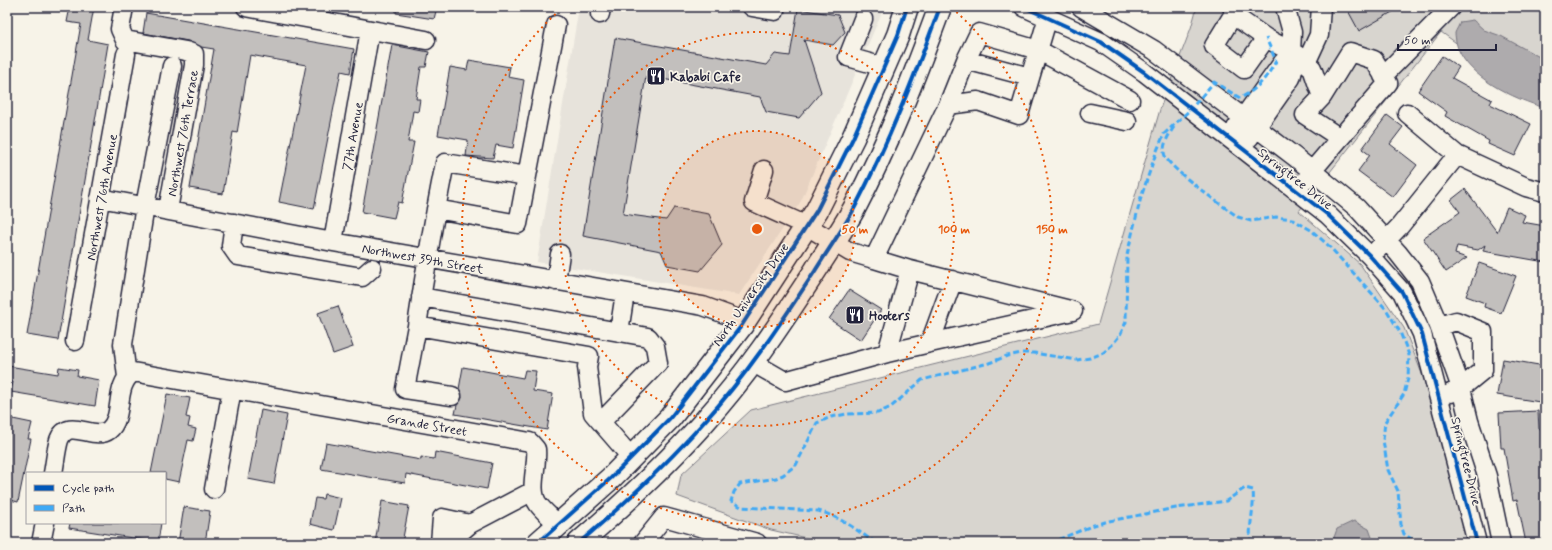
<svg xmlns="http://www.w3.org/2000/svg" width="1552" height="550" font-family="Mynerve,sans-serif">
	<rect width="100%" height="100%" fill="#f7f3e8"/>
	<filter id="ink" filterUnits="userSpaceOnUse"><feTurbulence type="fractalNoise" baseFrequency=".025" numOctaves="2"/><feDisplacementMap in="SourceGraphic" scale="8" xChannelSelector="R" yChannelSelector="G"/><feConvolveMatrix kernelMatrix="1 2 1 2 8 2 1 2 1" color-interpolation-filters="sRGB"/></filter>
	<g filter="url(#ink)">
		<path fill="#e7e3db" d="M579,7H856L882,12L801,201L739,295L537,262Z"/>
		<path fill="#d8d5cf" stroke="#7d7c85" d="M1197,7H1545V107L1441,32L1299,211L1360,264L1404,328L1433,402L1468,543H828L771,530L677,496L681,475L751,410L1098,324L1161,106L1191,28Z"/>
		<path fill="#aeabad" stroke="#76747f" d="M1473,20L1484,30L1501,36L1545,60V108C1515,99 1464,77 1456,42C1456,40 1455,36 1455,33C1456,30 1459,26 1460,22Z
			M1354,521L1369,529L1374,543H1332L1337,529Z"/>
		<path fill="#c2bfbd" stroke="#22223b" d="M70,7H94L88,40L108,44L58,340L27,335L81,24L67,22Z
			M396,7H437L434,19L396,13Z
			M1346,7H1401L1359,31Z
			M798,9L838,15L845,32L833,45L804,40L821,92L799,118L766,112L760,97L646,76L623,214L666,220L674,208L709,214L722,245L700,271L667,265L661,251L583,236L615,38L766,65L775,54L790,56Z
			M146,13L354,49L350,73L341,71L314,209L279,202L306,65L250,55L237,133L233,132L223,194L190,188L214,49L201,47L188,41L143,33Z
			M392,45L429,52L426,67H421L416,99H420L418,112L413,111L408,142H414L402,203L398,202L394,218L362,212Z
			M1442,56L1459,67L1452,78L1492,100L1490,104L1531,124L1515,156L1488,144L1489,141L1445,116L1447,112L1418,91Z
			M469,60L510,67L508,77L524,80L513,148L496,145L493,158L466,156L468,140L438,135L450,67L467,70Z
			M1387,115L1403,127L1390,144L1417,165L1393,197L1358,171L1370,155L1362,149Z
			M1465,189L1497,232L1507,207L1525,215L1522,222L1545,226V262L1483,251L1485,245L1478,250L1457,246L1455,254L1467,258L1446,272L1423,238L1460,212L1451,200Z
			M1479,263L1516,276L1501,313L1484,307L1485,303L1466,296Z
			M849,290L881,310L861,340L829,319Z
			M338,306L353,347L333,354L318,313Z
			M1503,359L1545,366L1540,402L1497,395Z
			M8,366L58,374L59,367L78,370L77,376L99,380L95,406L11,392L13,382L7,381Z
			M463,367L523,378L525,370L536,371L533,391L553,394L547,430L455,414L457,405L462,398L459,389Z
			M167,394L190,398L186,417L190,418L188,427L196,429L193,441L188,440L179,482L165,479V473H151Z
			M261,410L287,415L274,484L248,479Z
			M1538,411L1539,429H1544L1545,543H1526L1517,500L1513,501L1504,448H1501L1499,413Z
			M8,418L32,423L28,439H31L18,502L7,499Z
			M326,443L421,460V457L434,459L435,452L492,463L487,489L406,474L405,483L321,469Z
			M324,494L341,498L334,530L310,524L315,498L323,499Z
			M382,501L409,506L402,543H375Z
			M184,507L210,511L205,543H178Z
			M70,523H161L158,542L69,528Z"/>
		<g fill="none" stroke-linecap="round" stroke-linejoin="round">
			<g stroke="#22223b" stroke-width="21">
				<path id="minor" d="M124,7L120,29L125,40L186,51L194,54V65L168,210
					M246,7L426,40
					M752,7L775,11
					M1024,7L1101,42L1144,72L1328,215L1370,256L1402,292L1422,334L1477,543
					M1081,7L1154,50L1295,157L1357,208L1398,253L1420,281L1439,326L1461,388L1469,421L1487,476L1501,543
					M1233,7V15L1214,46L1244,69L1266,38L1233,15
					M1285,7L1292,32L1291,52
					M600,14L601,7
					M863,19L848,57L884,67
					M1266,38L1297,55L1312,68L1322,97L1350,52L1374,60L1388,83L1340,138L1305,115L1322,97
					M966,60L979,33L1038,50L1130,100
					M1306,63L1319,35L1321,7
					M1383,76L1451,7
					M948,105L966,60L1030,77
					M1090,113L1127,121
					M1407,113L1457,155L1526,187L1545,192
					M1236,128L1283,62L1297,55
					M1249,138L1291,78L1297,55
					M764,170L754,202L807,226L850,252L874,259L948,105L978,101L1019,115L1048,17
					M527,176L556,25
					M1306,180L1312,171L1340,138
					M100,198L333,242L703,306L733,317L742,325
					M436,209L518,224L527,176L445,163C434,217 425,271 417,326L589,356L587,367L593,413L631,457
					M234,223L231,246L238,256L362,277L372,268
					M333,242L370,30
					M1378,249L1400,226L1457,155
					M874,259L910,270L1070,310
					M910,270L887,353L930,343
					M953,280L930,343L1073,311
					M556,281L560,254
					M421,297L648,337L655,346L658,363L601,422
					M417,326L405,389L452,396
					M1439,326L1456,321L1483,332V370L1461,388L1451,393
					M619,332L625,293
					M75,341L126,54
					M752,362L785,381L887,353
					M127,377L123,344L145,206L172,66
					M53,473C55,463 56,450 59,440C68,416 94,442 109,430C125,416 113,387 133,372L530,442L536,449C538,466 528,490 538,504C544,512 552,518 558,525
					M214,489L232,389
					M41,543L45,523
					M440,543L442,518L470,524
					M448,543L470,524L533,491
					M643,543L664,517L757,543"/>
			</g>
			<g stroke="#22223b" stroke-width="25">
				<path id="major" d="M538,543L611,478L670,418L742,325L817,210L853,138L898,35L907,7
					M579,543C623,505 666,465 704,422C746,376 781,323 815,271C828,250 843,229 855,207C889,142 915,75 940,7"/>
			</g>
			<use href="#minor" stroke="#f7f3e8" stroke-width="18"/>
			<use href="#major" stroke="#f7f3e8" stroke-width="22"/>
			<path stroke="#3fa9f5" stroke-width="3" stroke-dasharray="6 3" stroke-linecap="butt" d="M1189,111L1214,82L1240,98C1256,91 1268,76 1276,61L1266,38
				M1174,127C1169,134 1161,147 1165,156C1171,170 1223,206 1238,217L1251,221L1276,217L1292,219L1311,230L1329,246L1386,309L1400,332L1409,355L1408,378L1404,394L1385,422L1383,440L1388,470L1398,491L1401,525L1404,534L1417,543
				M876,543C856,530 841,517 818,511L741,507L731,501L734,492L740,484L776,478L783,475L796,465L817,423L831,417L847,414L878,413L891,407L922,380L989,363L1007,356L1022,353H1034L1077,360L1090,358L1103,353L1112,345L1120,335L1126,322L1127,255L1141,197L1156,153L1164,134L1191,109
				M1050,543L1094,525L1109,521L1176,508L1226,501L1245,488L1253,490C1255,509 1248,525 1251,543"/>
			<g stroke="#f7f3e8" stroke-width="6">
				<path id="cycleway" d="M1024,7L1101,42L1144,72L1328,215L1370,256L1402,292L1422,334L1477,543
					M538,543L611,478L670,418L742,325L817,210L853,138L898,35L907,7
					M579,543C623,505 666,465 704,422C746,376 781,323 815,271C828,250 843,229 855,207C889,142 915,75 940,7"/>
			</g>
			<use href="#cycleway" stroke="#0057b8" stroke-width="4"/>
		</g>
	</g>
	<circle cx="757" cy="229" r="98" fill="#e8590c" fill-opacity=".12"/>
	<g fill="none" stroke="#e8590c" stroke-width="2" stroke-dasharray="2 4">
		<circle cx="757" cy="229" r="98"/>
		<circle cx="757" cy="229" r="197"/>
		<path d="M952 8A295 295 0 1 1 562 8"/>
	</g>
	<defs>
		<g id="restaurant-square" transform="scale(1)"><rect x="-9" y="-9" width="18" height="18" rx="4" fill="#22223b" stroke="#f7f3e8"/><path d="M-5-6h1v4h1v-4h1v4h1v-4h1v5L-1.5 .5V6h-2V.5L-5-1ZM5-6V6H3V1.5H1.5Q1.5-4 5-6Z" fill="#fff"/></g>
	</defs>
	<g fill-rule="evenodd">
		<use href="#restaurant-square" x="656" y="76"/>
		<use href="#restaurant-square" x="855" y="315"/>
	</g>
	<g text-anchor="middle" stroke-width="3.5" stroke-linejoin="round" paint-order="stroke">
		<g font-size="13" font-weight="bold" fill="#22223b" stroke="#f7f3e8" text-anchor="start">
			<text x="670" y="81">Kababi Cafe</text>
			<text x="869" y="320">Hooters</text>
		</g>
		<g font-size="13" fill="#22223b" stroke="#f7f3e8">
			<text transform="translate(182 133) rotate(-80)" y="5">Northwest 76th Terrace</text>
			<text transform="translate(352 136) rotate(-80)" y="5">77th Avenue</text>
			<text transform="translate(1296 178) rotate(38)" y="5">Springtree Drive</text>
			<text transform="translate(101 197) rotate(-80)" y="5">Northwest 76th Avenue</text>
			<text transform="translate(423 258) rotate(10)" y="5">Northwest 39th Street</text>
			<text transform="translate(750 294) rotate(-55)" y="5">North University Drive</text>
			<text transform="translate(427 424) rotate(10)" y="5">Grande Street</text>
			<text transform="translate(1467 461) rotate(76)" y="5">Springtree Drive</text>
		</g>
	</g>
	<circle cx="757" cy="229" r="6" fill="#e8590c" stroke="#f7f3e8" stroke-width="2"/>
	<g font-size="12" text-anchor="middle" font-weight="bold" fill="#e8590c" stroke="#f7f3e8" stroke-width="3.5" stroke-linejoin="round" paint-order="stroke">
		<text x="855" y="233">50 m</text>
		<text x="954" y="233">100 m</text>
		<text x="1052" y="233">150 m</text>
	</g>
	<rect width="1552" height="550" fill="none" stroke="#f7f3e8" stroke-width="24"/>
	<rect x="12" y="12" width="1528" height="526" fill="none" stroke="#22223b" stroke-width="1.5" filter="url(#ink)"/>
	<rect x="26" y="472" width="140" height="52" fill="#f7f3e8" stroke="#a29fa3"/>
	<rect x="34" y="485" width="20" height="6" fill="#0057b8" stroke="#a29fa3"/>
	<text x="62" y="492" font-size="12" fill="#22223b">Cycle path</text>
	<rect x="34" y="505" width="20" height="6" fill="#3fa9f5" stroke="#a29fa3"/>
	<text x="62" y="512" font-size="12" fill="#22223b">Path</text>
	<path d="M1398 44v6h98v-6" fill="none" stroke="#22223b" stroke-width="2"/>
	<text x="1404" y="44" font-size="12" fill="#22223b" stroke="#f7f3e8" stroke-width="3" paint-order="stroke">50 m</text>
</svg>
